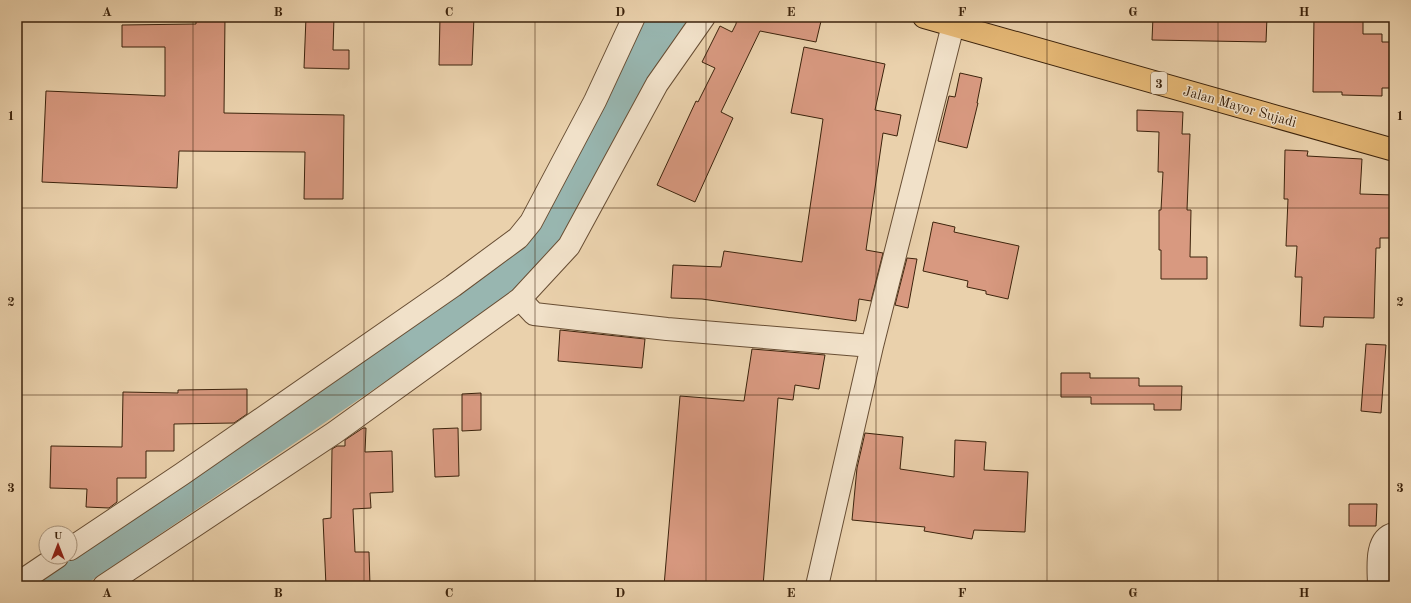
<svg xmlns="http://www.w3.org/2000/svg" width="1411" height="603" font-family="'Old Standard TT',serif">
  <style>
    .lines { fill: none; stroke-linecap: round; stroke-linejoin: round }
    .river { stroke: #98b6b0; stroke-width: 43 }
    .building { fill: #d89980; stroke: #3c230c }
    .street-casing { stroke: #684e34; stroke-width: 24 }
    .highway-casing { stroke: #3c230c; stroke-width: 24 }
    .street { stroke: #f1e1c9; stroke-width: 22 }
    .highway { stroke: #e5b876; stroke-width: 22 }
    .grid { fill: none; stroke: #3c230c; stroke-width: 1; stroke-opacity: 0.55 }
    .labels { text-anchor: middle; stroke-width: 3; stroke-linejoin: round; paint-order: stroke }
    .shield { fill: #f1e1c9; stroke: #725c45; stroke-width: 1 }
    .shield-label { font-size: 13px; font-weight: bold; fill: #3c230c }
    .street-label { font-size: 14px; fill: #3c230c; stroke: #f1e1c9 }
    .neatline { fill: none; stroke: #3c230c; stroke-width: 1.5 }
    .grid-label { font-size: 13px; text-anchor: middle; font-weight: bold; fill: #3c230c }
  </style>
  <rect width="100%" height="100%" fill="#ead1ac"/>
  <filter id="stains"><feTurbulence type="fractalNoise" baseFrequency=".005" numOctaves="4"/><feColorMatrix values="0 0 0 0 .2 0 0 0 0 .09 0 0 0 0 .02 0 0 0 .5 -.17"/></filter>
  <radialGradient id="worn" r=".72"><stop offset=".6" stop-color="#630" stop-opacity="0"/><stop offset="1" stop-color="#630" stop-opacity=".3"/></radialGradient>
  <g class="lines">
    <path class="river" d="M 45,586 L 538,252 L 669,17"/>
  </g>
  <path class="building" d="M 196,17 L 225,17 L 224,113 L 344,115 L 343,199 L 304,199 L 305,152 L 179,151 L 177,188 L 42,182 L 46,91 L 165,96 L 165,47 L 122,47 L 122,25 L 196,24 Z
    M 306,17 L 334,17 L 333,50 L 349,50 L 349,69 L 304,68 Z
    M 440,17 L 474,17 L 472,65 L 439,65 Z
    M 737,17 L 822,17 L 816,42 L 760,31 L 721,112 L 733,118 L 695,202 L 657,185 L 696,101 L 698,102 L 715,68 L 702,62 L 720,26 L 732,32 L 736,24 Z
    M 1153,17 L 1267,17 L 1266,42 L 1152,40 Z
    M 1314,17 L 1342,17 L 1342,21 L 1363,21 L 1363,34 L 1382,34 L 1382,42 L 1394,42 L 1394,88 L 1382,88 L 1382,96 L 1342,95 L 1342,92 L 1313,92 Z
    M 804,47 L 885,64 L 875,110 L 901,115 L 897,136 L 883,133 L 866,250 L 883,253 L 871,301 L 859,299 L 856,321 L 702,299 L 671,298 L 673,265 L 721,267 L 724,251 L 802,262 L 823,119 L 791,113 Z
    M 960,73 L 982,78 L 977,103 L 978,103 L 967,148 L 938,141 L 949,96 L 955,97 Z
    M 1137,110 L 1183,112 L 1182,134 L 1190,134 L 1187,210 L 1191,210 L 1190,257 L 1207,257 L 1207,279 L 1161,279 L 1161,250 L 1159,250 L 1159,210 L 1161,210 L 1163,172 L 1158,172 L 1159,132 L 1137,131 Z
    M 1285,150 L 1308,151 L 1307,156 L 1362,159 L 1360,194 L 1394,195 L 1394,238 L 1380,238 L 1380,248 L 1376,248 L 1374,318 L 1324,317 L 1323,327 L 1300,326 L 1302,277 L 1295,277 L 1297,246 L 1286,246 L 1288,199 L 1284,199 Z
    M 933,222 L 955,227 L 954,232 L 1019,246 L 1008,299 L 986,294 L 986,291 L 967,287 L 968,281 L 923,271 Z
    M 907,258 L 917,259 L 908,308 L 895,305 Z
    M 560,330 L 645,339 L 642,368 L 558,361 Z
    M 1366,344 L 1386,345 L 1381,413 L 1361,411 Z
    M 752,349 L 825,355 L 819,389 L 795,385 L 793,400 L 778,398 L 763,586 L 664,586 L 680,396 L 744,401 Z
    M 1061,373 L 1090,373 L 1090,378 L 1139,378 L 1139,386 L 1182,386 L 1181,410 L 1154,410 L 1154,404 L 1091,404 L 1091,397 L 1061,397 Z
    M 247,389 L 247,414 L 234,423 L 174,424 L 174,451 L 146,451 L 146,478 L 117,478 L 117,502 L 109,508 L 86,507 L 87,489 L 50,488 L 51,446 L 122,447 L 123,392 L 178,393 L 178,390 Z
    M 481,393 L 481,430 L 462,431 L 462,394 Z
    M 363,428 L 366,428 L 365,452 L 392,451 L 393,492 L 370,493 L 371,508 L 353,509 L 355,552 L 369,552 L 370,586 L 326,586 L 323,519 L 331,518 L 332,449 L 337,446 L 345,446 L 345,440 Z
    M 458,428 L 459,476 L 435,477 L 433,429 Z
    M 865,433 L 903,437 L 900,469 L 954,477 L 955,440 L 986,442 L 984,470 L 1028,472 L 1025,532 L 974,530 L 972,539 L 924,531 L 925,527 L 852,520 L 857,468 Z
    M 1349,504 L 1377,504 L 1376,526 L 1349,526 Z"/>
  <g class="lines">
    <g class="street-casing">
      <path id="street" d="M 520,299 L 534,314 L 667,329 L 872,346
        M 70,549 L 182,474 L 453,286 L 518,238 L 531,222 L 595,101 L 634,17
        M 17,584 L 57,557
        M 104,586 L 334,433 L 520,299 L 569,246 L 657,84 L 704,17
        M 817,586 L 872,346 L 953,25
        M 1379,586 C 1379,570 1374,539 1394,534"/>
    </g>
    <g class="highway-casing">
      <path id="highway" d="M 924,17 L 1394,150"/>
    </g>
    <use href="#street" class="street"/>
    <use href="#highway" class="highway"/>
  </g>
  <path class="grid" d="M 193,17 L 193,586M 364,17 L 364,586M 535,17 L 535,586M 706,17 L 706,586M 876,17 L 876,586M 1047,17 L 1047,586M 1218,17 L 1218,586M 17,208 L 1394,208M 17,395 L 1394,395"/>
  <g class="labels">
    <rect class="shield" x="1151" y="72" width="16" height="22" rx="3"/>
    <g class="shield-label">
      <text x="1159" y="88">3</text>
    </g>
    <g class="street-label">
      <text transform="translate(1240 106) rotate(16)" y="5">Jalan Mayor Sujadi</text>
    </g>
  </g>
  <rect width="1411" height="603" fill="none" stroke="#ead1ac" stroke-width="44"/>
  <g transform="translate(58 545)"><circle r="19" fill="#f1e1c9" stroke="#a9957d"/>
  <path d="M0-3L7 15L0 10L-7 15Z" fill="#8f2418"/>
  <text y="-6" font-size="11" font-weight="bold" text-anchor="middle" fill="#3c230c">U</text>
  </g>
  <rect x="22" y="22" width="1367" height="559" class="neatline"/>
  <g class="grid-label">
    <text x="107" y="16">A</text>
    <text x="278" y="16">B</text>
    <text x="449" y="16">C</text>
    <text x="620" y="16">D</text>
    <text x="791" y="16">E</text>
    <text x="962" y="16">F</text>
    <text x="1133" y="16">G</text>
    <text x="1304" y="16">H</text>
    <text x="11" y="120">1</text>
    <text x="1400" y="120">1</text>
    <text x="11" y="306">2</text>
    <text x="1400" y="306">2</text>
    <text x="11" y="492">3</text>
    <text x="1400" y="492">3</text>
    <text x="107" y="597">A</text>
    <text x="278" y="597">B</text>
    <text x="449" y="597">C</text>
    <text x="620" y="597">D</text>
    <text x="791" y="597">E</text>
    <text x="962" y="597">F</text>
    <text x="1133" y="597">G</text>
    <text x="1304" y="597">H</text>
  </g>
  <rect width="100%" height="100%" filter="url(#stains)"/>
  <rect width="100%" height="100%" fill="url(#worn)"/>
</svg>
